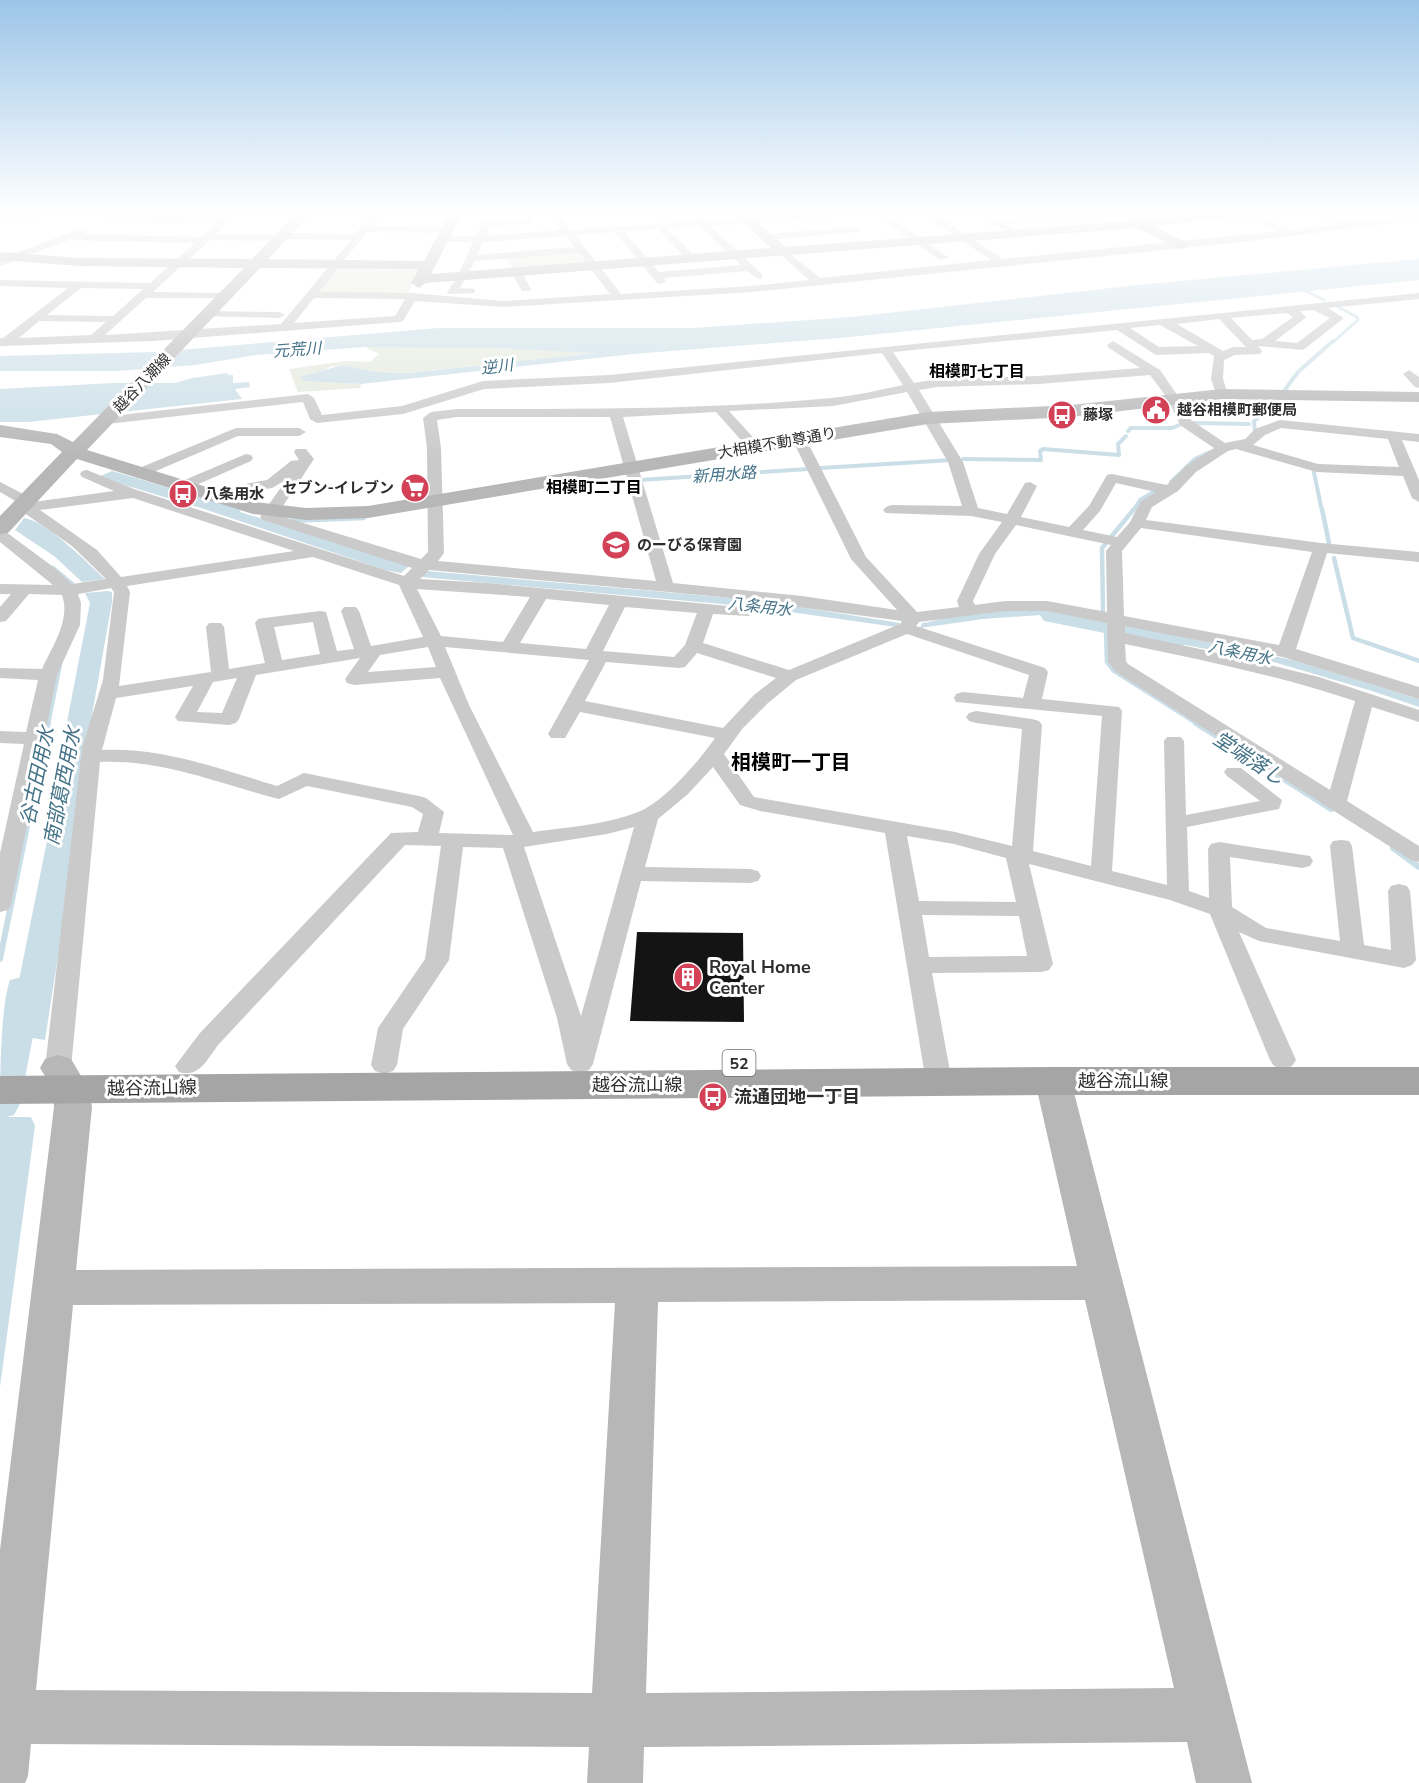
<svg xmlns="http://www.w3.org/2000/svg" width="1419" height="1783" font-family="'Nunito Sans','Noto Sans JP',sans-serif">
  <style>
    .green { fill: #e4e9dc }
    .water { fill: #cadee7 }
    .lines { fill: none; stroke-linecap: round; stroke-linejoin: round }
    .stream-far3 { stroke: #cadee7; stroke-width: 3 }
    .stream-far2 { stroke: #cadee7; stroke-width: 4 }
    .stream-far1 { stroke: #cadee7; stroke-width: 4.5 }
    .stream { stroke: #cadee7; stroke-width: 6 }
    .river { fill: #cadee7; fill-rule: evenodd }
    .building { fill: #141414 }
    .street { fill: #cacaca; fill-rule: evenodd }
    .secondary { fill: #b7b7b7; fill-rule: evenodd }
    .primary { fill: #a5a5a5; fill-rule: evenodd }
    .labels { text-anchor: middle; stroke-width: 6; stroke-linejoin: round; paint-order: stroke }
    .far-street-label { font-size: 15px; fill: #2d2d2d; stroke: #fff }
    .far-poi-label { font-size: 15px; font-weight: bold; fill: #2d2d2d; stroke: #fff; text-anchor: start }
    .far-water-label { font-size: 16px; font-style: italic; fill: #447287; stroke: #fff }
    .far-neighbourhood-label { font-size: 16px; font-weight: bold; fill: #000; stroke: #fff }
    .shield { fill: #fff; stroke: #6c6c6c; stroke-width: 1.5 }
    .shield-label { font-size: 16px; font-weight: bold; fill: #2d2d2d }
    .poi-label { font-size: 18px; font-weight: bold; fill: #2d2d2d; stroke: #fff; text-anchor: start }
    .street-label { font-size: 18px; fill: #2d2d2d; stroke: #fff }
    .water-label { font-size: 20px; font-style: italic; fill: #447287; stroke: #fff }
    .neighbourhood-label { font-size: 20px; font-weight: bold; fill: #000; stroke: #fff }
  </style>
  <rect width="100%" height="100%" fill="#fff"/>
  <path class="green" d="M 577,252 L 588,265 L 514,271 L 505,256 Z
    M 337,267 L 421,268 L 407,294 L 316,293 Z
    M 426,346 L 588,351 L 596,353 L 409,373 L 377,372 L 342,365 L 330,367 L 303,381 L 361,384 L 360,388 L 298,392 L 289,369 L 347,361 L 370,362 L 379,354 L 365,347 Z"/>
  <path class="water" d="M 1419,259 L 1419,280 L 839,338 L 633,354 L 361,384 L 303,381 L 301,377 L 342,365 L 377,372 L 409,373 L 595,353 L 495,348 L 365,347 L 256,355 L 195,365 L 117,371 L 0,371 L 0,356 L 155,352 L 438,328 L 693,328 L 852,317 L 1138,285 Z
    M 227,373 L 228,375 L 233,375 L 233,383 L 249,382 L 250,387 L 235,389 L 242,399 L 28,422 L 0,422 L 0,389 L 113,383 L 175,383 L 192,378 Z
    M 112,471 L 241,509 L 240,512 L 410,565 L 401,573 L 385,570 L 204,509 L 98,477 Z
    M 24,518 C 47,521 87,563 105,579 L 82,582 L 54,556 L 15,530 Z
    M 427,571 L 755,600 L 900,623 L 896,627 L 755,607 L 422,577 Z
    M 108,591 L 112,592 L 112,602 L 86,749 L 69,885 L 45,1040 L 7,1034 L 7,1020 L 13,1010 L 50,826 L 48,820 L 90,603 L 85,593 Z
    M 1030,609 L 1098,618 L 1100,627 L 1041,615 L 983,619 L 920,628 L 922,623 C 935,622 943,617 954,615 C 979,612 1004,610 1030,609 Z
    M 1131,626 L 1297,661 L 1419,699 L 1419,707 L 1372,691 L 1277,663 L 1130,634 Z
    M 0,1117 L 31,1117 L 35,1126 L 0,1387 Z"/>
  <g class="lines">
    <path class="stream-far3" d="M 1298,287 L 1324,300
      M 1332,343 L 1358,320 L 1357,317 L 1338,307"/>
    <path class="stream-far2" d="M 1284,391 L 1298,372 L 1333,341
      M 1194,423 L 1249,424
      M 1128,431 L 1131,428 L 1172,428 L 1182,424
      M 1253,434 L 1255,432 L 1254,421 L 1276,404 L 1281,396
      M 963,459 L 1041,460 L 1040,451 L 1043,449 L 1119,455 L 1118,444 L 1126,436
      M 821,468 L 952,460
      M 1310,468 L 1313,468 L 1322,511
      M 639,480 L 809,469
      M 1171,482 L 1195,459 L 1210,452
      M 568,484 L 599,482
      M 1133,511 L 1140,500 L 1155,491"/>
    <path class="stream-far1" d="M 1322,509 L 1329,543
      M 288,521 L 364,518
      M 1334,558 L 1353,638 L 1419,661
      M 53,568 L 72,584
      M 1103,611 L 1102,548 L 1134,509
      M 1106,632 L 1107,662 L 1113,670 L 1198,724
      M 48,724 L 60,664"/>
    <path class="stream" d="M 1196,723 L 1331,809
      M 1393,848 L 1419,867
      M 0,959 L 48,723"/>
    <path class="river" d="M 1053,607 L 1175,631 L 1185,633 L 1189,639 L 1185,645 L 1175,647 L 1044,621 L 1040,615 L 1044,609 Z
      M 23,977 L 36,980 L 42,989 L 20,1104 L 14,1115 L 0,1119 C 0,1084 0,1008 10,980 Z"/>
  </g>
  <path class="building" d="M 637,932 L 743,933 L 744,1022 L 630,1021 Z"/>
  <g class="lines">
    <path class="street" d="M 45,210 L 79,210 L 75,213 L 0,221 L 0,215 Z
      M 90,210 L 101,210 L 117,216 L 224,217 L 231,210 L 241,210 L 216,234 L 280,235 L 284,233 L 355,234 L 375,210 L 384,210 L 372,226 L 448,227 L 453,230 L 448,233 L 367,232 L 319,292 L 412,293 L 503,301 L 610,294 L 579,253 L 475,261 L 460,288 L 475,289 L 475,293 L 448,294 L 447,292 L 458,276 L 473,242 L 442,242 L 439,241 L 439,237 L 476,236 L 481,226 L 484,225 L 484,221 L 487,220 L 529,218 L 534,221 L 529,224 L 487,226 L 489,228 L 486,236 L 561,230 L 546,210 L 555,210 L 570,230 L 694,221 L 691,218 L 696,215 L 704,220 L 836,211 L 929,210 L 1003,259 L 1280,231 L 1226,210 L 1240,210 L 1292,230 L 1338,224 L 1304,210 L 1318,210 L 1349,223 L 1419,214 L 1419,220 L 1233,243 L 752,292 L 503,307 L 415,301 L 403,321 L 399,322 L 153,341 L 0,346 L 0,338 L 3,338 L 68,288 L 0,286 L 0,280 L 150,283 L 195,243 L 69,240 L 0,266 L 0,259 L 83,228 L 88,231 L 83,234 L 201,237 L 217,223 C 189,223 109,229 90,210 ZM 877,216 L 940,260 L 949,258 L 889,216 L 925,216 L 991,260 L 820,278 L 784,249 L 779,252 L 780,254 L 809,280 L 752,286 L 621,294 L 575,235 L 615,232 L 657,283 L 661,284 L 666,281 L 664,278 L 747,271 L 758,279 L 762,278 L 762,274 L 710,226 L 836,217 ZM 699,226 L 741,265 L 659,272 L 625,232 L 658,229 L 688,261 L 696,261 L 696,257 L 668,229 ZM 565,236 L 574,247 L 477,255 L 483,242 ZM 286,239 L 351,240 L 281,324 L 105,335 L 146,298 L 229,298 L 229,294 L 225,293 L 153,292 L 210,240 L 282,241 ZM 81,288 L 143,289 L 113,316 L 47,315 ZM 314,298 L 405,299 L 395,316 L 294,323 ZM 39,321 L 106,322 L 91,335 L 19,338 Z
      M 973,210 L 984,210 L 998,219 L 1103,210 L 1122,212 L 1117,215 L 1006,224 L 1014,230 L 1009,233 Z
      M 1165,210 L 1178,210 L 1196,219 L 1188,221 Z
      M 856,227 L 861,230 L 859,232 L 766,240 L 761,237 L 766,234 Z
      M 516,269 L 520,270 L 531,289 L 530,291 L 522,291 L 521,289 L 511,272 Z
      M 1419,293 L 1419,299 L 1328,308 L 1344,318 L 1303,350 L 1258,346 L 1262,351 L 1260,354 L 1235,355 L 1224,360 L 1223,379 L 1228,394 L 1222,398 L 1216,394 L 1211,379 L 1214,356 L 1209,353 L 1156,355 L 1117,330 L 893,352 L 914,383 L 937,379 L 1039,376 L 1140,368 L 1109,348 L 1107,345 L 1113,341 L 1160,370 L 1180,399 L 1191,420 L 1225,443 L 1245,439 L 1255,429 L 1280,420 L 1419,434 L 1419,442 L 1402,440 L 1419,480 L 1419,502 L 1412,498 L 1403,476 L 1317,472 L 1236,449 L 1228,451 L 1196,472 L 1178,491 L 1152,507 L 1146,520 L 1321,543 L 1419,552 L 1419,562 L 1327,553 L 1296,649 L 1419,687 L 1419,699 L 1283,657 L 1125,626 L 1125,633 L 1242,658 L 1319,677 L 1419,710 L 1419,722 L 1372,707 L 1347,801 L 1419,846 L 1419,862 L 1411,860 L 1116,672 L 1108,662 L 1107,623 L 1047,611 L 1005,611 L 919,622 L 916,626 L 1045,668 L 1048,672 L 1042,699 L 1119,707 L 1122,711 L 1112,871 L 1167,885 L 1164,741 L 1167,737 L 1181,737 L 1184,741 L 1186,815 L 1260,801 L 1227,776 L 1224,772 L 1227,768 L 1241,768 L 1282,800 L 1279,809 L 1187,827 L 1189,891 L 1209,898 L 1208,849 L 1211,844 L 1219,842 L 1310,856 L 1313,861 L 1310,866 L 1302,868 L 1230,857 L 1232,907 L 1266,928 L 1340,941 L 1330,846 L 1333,841 L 1341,840 L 1349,841 L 1352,846 L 1364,945 L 1391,950 L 1388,891 L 1391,886 L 1399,884 L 1407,886 L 1410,891 L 1416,960 L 1412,965 L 1404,968 L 1259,941 L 1239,932 L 1296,1060 L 1292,1066 L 1283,1069 L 1274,1066 L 1270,1060 L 1210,914 L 1170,900 L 1029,864 L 1053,964 L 1049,970 L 1041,972 L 932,973 L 952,1082 L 948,1089 L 939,1091 L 930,1089 L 926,1082 L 885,833 L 760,811 L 740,805 L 713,767 L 688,794 L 658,819 L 645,867 L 750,869 L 758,871 L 761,876 L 758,881 L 750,883 L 641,881 L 593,1064 L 589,1070 L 580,1073 L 571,1070 L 567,1064 L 557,1018 L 503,848 L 463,847 L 449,960 L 403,1029 L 397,1065 L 393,1071 L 384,1074 L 375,1071 L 371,1065 L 378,1028 L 425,959 L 441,846 L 405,845 L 218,1045 C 207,1060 199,1078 179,1072 L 175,1066 L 200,1033 L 391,833 L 418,832 L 423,814 L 412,807 L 307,786 L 279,799 C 219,784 163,759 100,762 L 71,1068 L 67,1074 L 58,1077 L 49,1074 L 45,1068 L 82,748 L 103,680 L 114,592 L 111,588 L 78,594 L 81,603 L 80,625 L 57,675 L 11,905 L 8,910 L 0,912 L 0,853 L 24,744 L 0,743 L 0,731 L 26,732 L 38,680 L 0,678 L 0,668 L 42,669 C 52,647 71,620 62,595 L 29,594 L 6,621 L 0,622 L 0,607 L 11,594 L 0,594 L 0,584 L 53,585 L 0,542 L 0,530 L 6,532 L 52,566 L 72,584 L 106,579 L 72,546 L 17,508 L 14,505 L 17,502 L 0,492 L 0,482 L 31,498 L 33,502 L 114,491 L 82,477 L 80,474 L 82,471 L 87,470 L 134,489 L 404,576 L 412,568 L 263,520 L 260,517 L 286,480 L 272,488 L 205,499 L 198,495 L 205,491 L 267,480 L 291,461 L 299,460 L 294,452 L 296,449 L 306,449 L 314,459 L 277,515 L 421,559 L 428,552 L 427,448 L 423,418 L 431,412 L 457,409 C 581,409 707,410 831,398 C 855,396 879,390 903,385 L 882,353 L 609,383 L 484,389 L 403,414 L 317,423 L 310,419 L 303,402 L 107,424 L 102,423 L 100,420 L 102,417 L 308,394 L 314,398 L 322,415 L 402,406 L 483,381 L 609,375 ZM 1313,310 L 1330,318 L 1297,343 L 1275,341 L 1304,319 L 1306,317 L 1300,311 ZM 1287,313 L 1293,317 L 1262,339 L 1252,340 L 1231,318 ZM 1219,319 L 1246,347 L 1233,347 L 1223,351 L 1177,324 ZM 1160,325 L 1198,346 L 1159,347 L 1130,328 ZM 1150,375 L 1168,399 L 1180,425 L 1214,448 L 1186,466 L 1167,485 L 1112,474 L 1107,475 L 1089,506 L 1069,527 L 1021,517 L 1037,486 L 1030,482 L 1025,483 L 1007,514 L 978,508 L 963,462 L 919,390 L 937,387 L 1039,384 ZM 907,392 L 948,462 L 962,506 L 891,505 L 886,507 L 883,510 L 886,513 L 971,516 L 1002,522 L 979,554 L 957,601 L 959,607 L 917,612 L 866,557 L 806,439 L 799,435 L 792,439 L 851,559 L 897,610 L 802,596 L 673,583 L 623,417 L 716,412 L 749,449 L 754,450 L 761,446 L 729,411 L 833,406 ZM 457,417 L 610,417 L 656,581 L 438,561 L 444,553 L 441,448 L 437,420 ZM 1281,428 L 1388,439 L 1399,467 L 1318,464 L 1253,445 L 1265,435 ZM 1116,483 L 1156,492 L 1141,501 L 1130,522 L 1117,537 L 1083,530 L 1100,511 ZM 133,498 L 294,551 L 121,577 L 97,550 L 40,510 ZM 1016,525 L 1111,545 L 1106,551 L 1107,612 L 1047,601 L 1005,601 L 975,605 L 973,601 L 995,554 ZM 1141,528 L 1312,552 L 1279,645 L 1124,616 L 1122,551 ZM 313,557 L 399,585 L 423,637 L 371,646 L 359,611 L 356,607 L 344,607 L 341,611 L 354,649 L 337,651 L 326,612 L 320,611 L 264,618 L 258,619 L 255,623 L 265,663 L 229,669 L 224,627 L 221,623 L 209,623 L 206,627 L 211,672 L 119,686 L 130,592 L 127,586 ZM 429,570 L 722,597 L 902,621 L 900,624 L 789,670 L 703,643 L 713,614 L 749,616 L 752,612 L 749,608 L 488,583 L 420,579 ZM 417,589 L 530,597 L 503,642 L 441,636 ZM 546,599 L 609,605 L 586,649 L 520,643 ZM 625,607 L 697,613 L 685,645 L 674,657 L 603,651 ZM 313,622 L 320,654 L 282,660 L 274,627 ZM 907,634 L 1029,675 L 1023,698 L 963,692 L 956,694 L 954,698 L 956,702 L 1102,716 L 1091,866 L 1033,851 L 1042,725 L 1039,721 L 1032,719 L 976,711 L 969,713 L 966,717 L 969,721 L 976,723 L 1022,729 L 1012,846 L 955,832 L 754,797 L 724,754 L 743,728 L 768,703 L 796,680 ZM 1125,644 C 1203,660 1279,676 1355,701 L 1330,790 L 1128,664 L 1126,661 ZM 428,647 L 436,667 L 368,672 L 380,655 ZM 445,647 L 589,660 L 548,734 L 551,738 L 565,738 L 580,712 L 715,738 C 700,760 663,803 638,812 C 605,825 568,827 533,832 L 469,705 ZM 697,653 L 776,678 L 754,695 L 723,728 L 585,701 L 606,662 L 679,668 L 685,667 ZM 360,658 L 345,679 L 347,683 L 354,685 L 440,678 L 513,835 L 439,833 L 444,812 L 426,798 L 419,796 L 304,773 L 277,786 C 220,769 162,747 102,750 L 116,698 L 193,686 L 175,717 L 178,721 L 229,725 L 236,723 L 239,719 L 256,675 ZM 237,678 L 222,713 L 197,712 L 213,682 ZM 634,827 L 581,1016 L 524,847 L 607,834 ZM 907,836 L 954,844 L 1006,858 L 1016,902 L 919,901 ZM 922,915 L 1019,916 L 1027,956 L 929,957 Z
      M 208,311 L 279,312 L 285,315 L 279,318 L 204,316 L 204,312 Z
      M 1409,370 L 1419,377 L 1419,388 L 1415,387 L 1403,374 Z
      M 236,428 L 299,428 L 306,432 L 299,436 L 238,436 L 142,477 L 137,478 L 130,474 L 132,471 Z
      M 246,454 L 251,455 L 253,458 L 251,461 L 185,490 L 175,490 L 173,487 L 175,484 Z"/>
    <path class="secondary" d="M 300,210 L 314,210 L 268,259 L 424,261 L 451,210 L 464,210 L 431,274 L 771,248 L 730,210 L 744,210 L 786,247 L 1129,221 L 1135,218 L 1141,220 L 1226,210 L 1271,210 L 1265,214 L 1154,226 L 1185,242 L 1187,245 L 1180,249 L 1137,228 L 426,283 L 419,288 L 411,283 L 419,269 L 260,268 L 87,450 L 255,502 L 306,508 L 368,506 L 928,412 L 1071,405 L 1222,389 L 1419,392 L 1419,402 L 1222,399 L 1071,417 L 928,424 L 368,518 L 306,520 L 253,514 L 77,459 L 8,533 L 0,534 L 0,516 L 62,452 L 51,444 L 0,437 L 0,425 L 57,434 L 73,442 L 244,268 L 81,266 L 0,260 L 0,252 L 81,258 L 252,259 Z
      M 58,1055 L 71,1059 L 89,1089 L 92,1107 L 76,1270 L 1077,1266 L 1035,1081 L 1040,1072 L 1053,1068 L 1066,1072 L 1071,1081 L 1252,1783 L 1196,1783 L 1187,1742 L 644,1747 L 643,1783 L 587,1783 L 589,1747 L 31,1744 L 28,1776 L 25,1783 L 0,1783 L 0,1550 L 54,1107 L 53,1089 L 40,1068 L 45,1059 ZM 1085,1300 L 1174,1688 L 646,1693 L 658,1302 ZM 615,1303 L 592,1693 L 36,1690 L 73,1305 Z"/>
    <path class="primary" d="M 1053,1067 L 1419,1067 L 1419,1095 L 1053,1095 L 0,1104 L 0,1076 Z"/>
  </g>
  <linearGradient id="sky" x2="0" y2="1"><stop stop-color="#9cc5e8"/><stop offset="0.46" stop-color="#fff"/><stop offset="1" stop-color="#fff" stop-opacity="0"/></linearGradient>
  <rect width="1419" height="460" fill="url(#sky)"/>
  <defs>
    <g id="civic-disc" transform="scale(1.5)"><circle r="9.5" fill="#d34157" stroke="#fff"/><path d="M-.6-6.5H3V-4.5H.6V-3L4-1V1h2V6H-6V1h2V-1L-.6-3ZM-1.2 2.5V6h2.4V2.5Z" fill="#fff"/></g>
    <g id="bus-disc" transform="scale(1.5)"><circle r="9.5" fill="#d34157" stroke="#fff"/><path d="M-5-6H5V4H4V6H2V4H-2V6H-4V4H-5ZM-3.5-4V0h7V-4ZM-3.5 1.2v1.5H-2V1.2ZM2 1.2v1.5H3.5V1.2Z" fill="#fff"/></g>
    <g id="supermarket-disc" transform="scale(1.5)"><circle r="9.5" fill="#d34157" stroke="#fff"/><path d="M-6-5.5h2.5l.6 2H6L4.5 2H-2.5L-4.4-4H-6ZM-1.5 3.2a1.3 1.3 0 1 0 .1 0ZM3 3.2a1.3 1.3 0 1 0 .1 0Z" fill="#fff"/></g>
    <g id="school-disc" transform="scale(1.5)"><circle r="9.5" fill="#d34157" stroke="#fff"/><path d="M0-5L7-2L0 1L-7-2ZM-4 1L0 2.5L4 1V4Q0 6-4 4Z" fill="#fff"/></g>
    <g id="building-disc" transform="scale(1.5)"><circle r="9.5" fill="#d34157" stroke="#fff"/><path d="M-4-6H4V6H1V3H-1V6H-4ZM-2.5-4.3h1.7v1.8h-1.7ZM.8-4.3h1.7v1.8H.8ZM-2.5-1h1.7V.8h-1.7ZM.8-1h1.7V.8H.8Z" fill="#fff"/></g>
  </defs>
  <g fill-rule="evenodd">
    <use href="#civic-disc" x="1156" y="410"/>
    <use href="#bus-disc" x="1062" y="415"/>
    <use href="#supermarket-disc" x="415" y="488"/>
    <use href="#bus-disc" x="183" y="494"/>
    <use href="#school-disc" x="616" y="545"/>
    <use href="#building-disc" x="688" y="977"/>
    <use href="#bus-disc" x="713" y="1097"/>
  </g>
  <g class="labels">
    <g class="far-street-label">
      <text transform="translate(142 383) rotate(-46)" y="5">越谷八潮線</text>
      <text transform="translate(777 443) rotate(-10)" y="5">大相模不動尊通り</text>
    </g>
    <g class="far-poi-label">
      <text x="1177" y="415">越谷相模町郵便局</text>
      <text x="1083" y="420">藤塚</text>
      <text x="394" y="493" text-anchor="end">セブン-イレブン</text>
      <text x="204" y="499">八条用水</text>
      <text x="637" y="550">のーびる保育園</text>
    </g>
    <g class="far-water-label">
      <text transform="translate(297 349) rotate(-4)" y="6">元荒川</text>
      <text transform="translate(497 366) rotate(-7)" y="6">逆川</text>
      <text transform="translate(724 474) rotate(-4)" y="6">新用水路</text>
      <text transform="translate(760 606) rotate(6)" y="6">八条用水</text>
      <text transform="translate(1240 652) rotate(12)" y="6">八条用水</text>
    </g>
    <g class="far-neighbourhood-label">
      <text x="977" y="377">相模町七丁目</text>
      <text x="594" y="493">相模町二丁目</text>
    </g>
    <rect class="shield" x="722.5" y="1050" width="33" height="26" rx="4.5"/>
    <g class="shield-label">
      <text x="739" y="1069">52</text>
    </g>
    <g class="poi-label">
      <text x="709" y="973">Royal Home<tspan x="709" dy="21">Center</tspan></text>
      <text x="734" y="1103">流通団地一丁目</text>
    </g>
    <g class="street-label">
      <text x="1123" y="1087">越谷流山線</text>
      <text x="637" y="1091">越谷流山線</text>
      <text transform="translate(152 1088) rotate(-1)" y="6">越谷流山線</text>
    </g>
    <g class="water-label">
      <text transform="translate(1249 758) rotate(33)" y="7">堂端落し</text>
      <text transform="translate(37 776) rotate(-78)" y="7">谷古田用水</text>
      <text transform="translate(62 786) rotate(-79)" y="7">南部葛西用水</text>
    </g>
    <g class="neighbourhood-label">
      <text x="791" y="769">相模町一丁目</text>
    </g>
  </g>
</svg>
